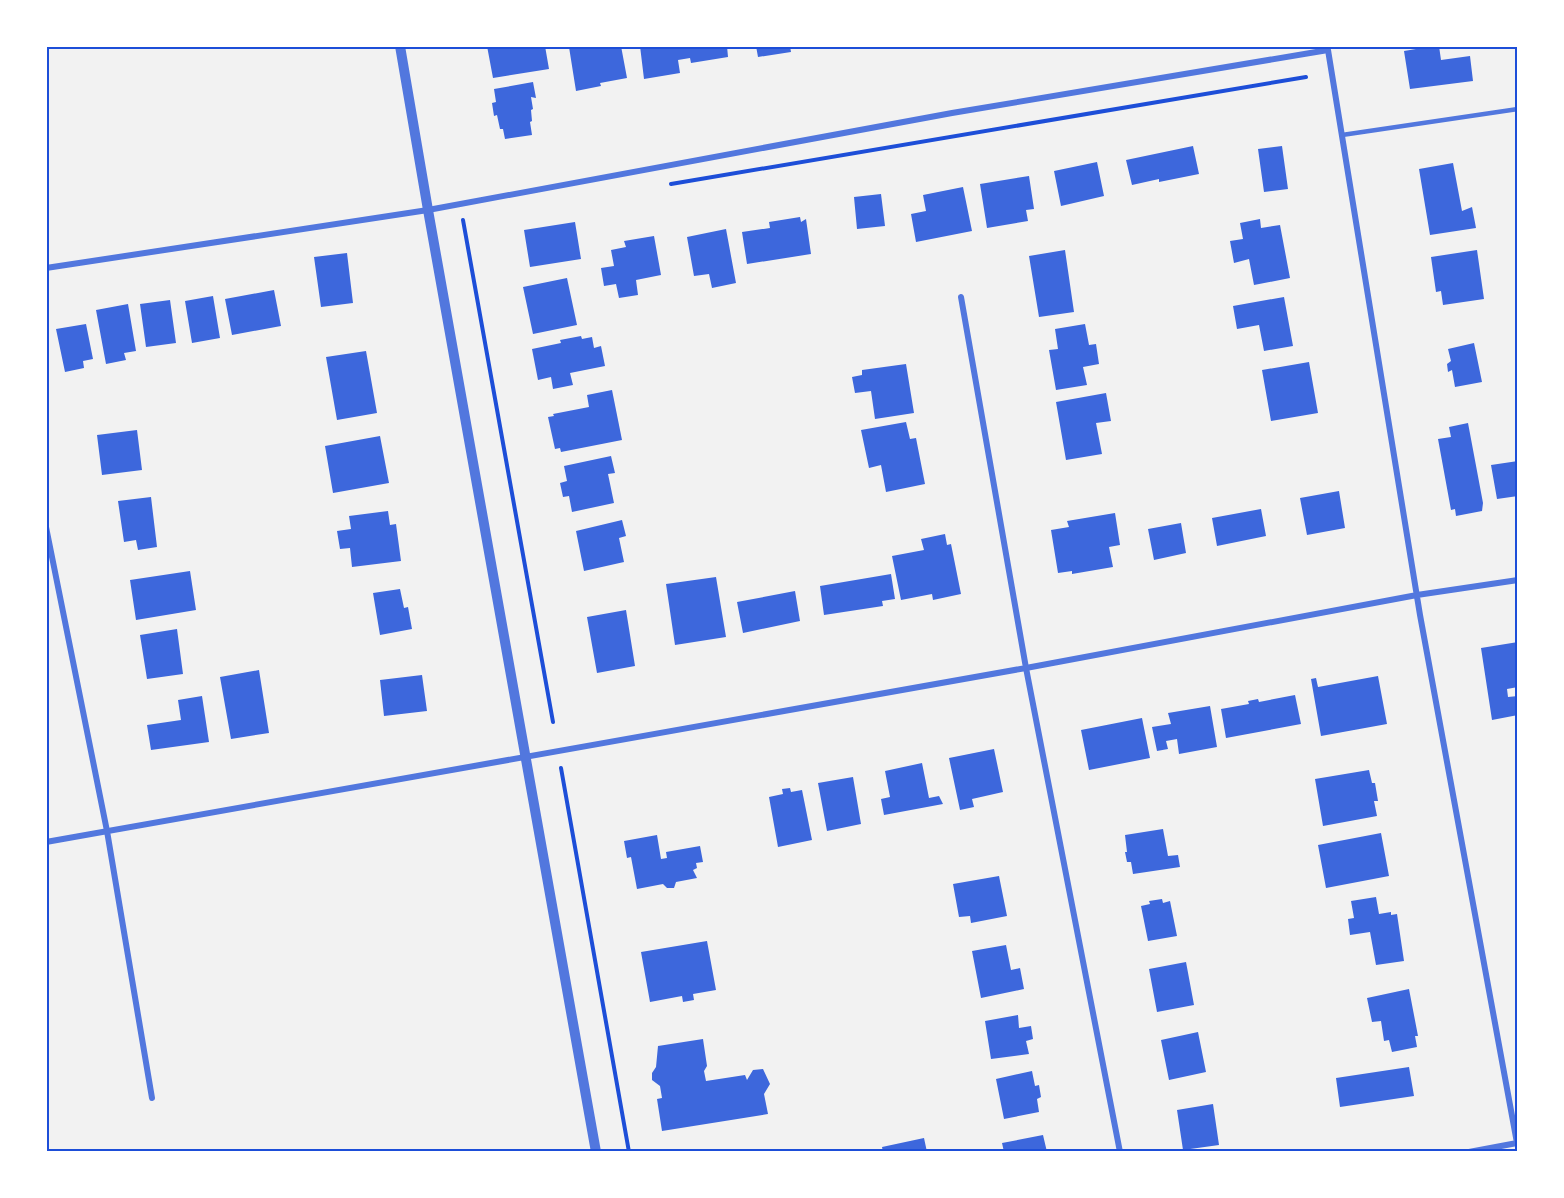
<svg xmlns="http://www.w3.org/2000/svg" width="1564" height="1198" font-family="'DejaVu Sans',sans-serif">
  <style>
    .building { fill: #3d67dc }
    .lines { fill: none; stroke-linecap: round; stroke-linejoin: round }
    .path { stroke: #1d4ed8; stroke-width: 4 }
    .service { stroke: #5277de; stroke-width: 4.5 }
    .minor { stroke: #5277de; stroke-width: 6 }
    .tertiary { stroke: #5277de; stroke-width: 10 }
    .neatline { fill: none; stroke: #1d4ed8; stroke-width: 2 }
  </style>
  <rect width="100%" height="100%" fill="#f2f2f2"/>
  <path class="building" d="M 487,46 L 545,46 L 549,69 L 493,78 Z
    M 570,46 L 621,46 L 627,78 L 600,83 L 601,86 L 576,91 L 569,47 Z
    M 640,46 L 727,46 L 728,57 L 691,63 L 690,58 L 678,60 L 680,73 L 644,79 Z
    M 756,46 L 790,46 L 791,52 L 758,57 Z
    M 1434,46 L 1439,46 L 1441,60 L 1470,56 L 1473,81 L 1410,89 L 1404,51 Z
    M 533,82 L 536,98 L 531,97 L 533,109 L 531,110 L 532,121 L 530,122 L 532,135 L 505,139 L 503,129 L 500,129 L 497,115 L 494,116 L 492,103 L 496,102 L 494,89 Z
    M 1193,146 L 1199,174 L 1159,182 L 1159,179 L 1132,185 L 1126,160 Z
    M 1282,146 L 1288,189 L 1264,192 L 1258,149 Z
    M 1097,162 L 1104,196 L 1061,206 L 1054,171 Z
    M 1453,163 L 1462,211 L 1472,207 L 1476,228 L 1430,235 L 1419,169 Z
    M 1029,176 L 1034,209 L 1026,210 L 1028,221 L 987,228 L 980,184 Z
    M 963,187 L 972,231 L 916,242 L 911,214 L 926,211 L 923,195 Z
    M 881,194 L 885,226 L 857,229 L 854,197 Z
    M 800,217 L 801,222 L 806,219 L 811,254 L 747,264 L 742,232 L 770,228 L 769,222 Z
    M 1260,219 L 1261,228 L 1280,225 L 1290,278 L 1254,285 L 1249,259 L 1234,263 L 1230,241 L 1243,239 L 1240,223 Z
    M 575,222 L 581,259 L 530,267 L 524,230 Z
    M 726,229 L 736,283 L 712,288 L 709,274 L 694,276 L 687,237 Z
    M 654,236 L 661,275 L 636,280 L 638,295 L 619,298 L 616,284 L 604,286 L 601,268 L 614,266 L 611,250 L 626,247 L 624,241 Z
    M 1065,250 L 1074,312 L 1039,317 L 1029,256 Z
    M 1477,250 L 1484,299 L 1443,305 L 1441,291 L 1436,292 L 1431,257 Z
    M 347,253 L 353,303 L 321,307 L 314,257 Z
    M 567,278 L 577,325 L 533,334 L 523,287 Z
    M 274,290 L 281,326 L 232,335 L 225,299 Z
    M 213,296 L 220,338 L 192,343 L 185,301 Z
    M 1284,297 L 1293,346 L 1264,351 L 1259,325 L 1237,329 L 1233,306 Z
    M 170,300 L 176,343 L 146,347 L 140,304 Z
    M 128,304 L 136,351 L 124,353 L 126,360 L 106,364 L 96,310 Z
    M 86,324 L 93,359 L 83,361 L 84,368 L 65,372 L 56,329 Z
    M 1085,324 L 1089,345 L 1096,344 L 1099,364 L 1083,367 L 1087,385 L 1056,390 L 1049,350 L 1058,349 L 1055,329 Z
    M 581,336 L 582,339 L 592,337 L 594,348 L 601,346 L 605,366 L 570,373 L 573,385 L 553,389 L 551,377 L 538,380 L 532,349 L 561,343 L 560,340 Z
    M 1474,343 L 1482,382 L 1455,387 L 1452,370 L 1448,372 L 1447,364 L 1451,361 L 1448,349 Z
    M 366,351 L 377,413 L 337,420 L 326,357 Z
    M 1309,362 L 1318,413 L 1271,421 L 1262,370 Z
    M 906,364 L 914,413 L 875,419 L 871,391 L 855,393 L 852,377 L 862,375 L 862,370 Z
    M 612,390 L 622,440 L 561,452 L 560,448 L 555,449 L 548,417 L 554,416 L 553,414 L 589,407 L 587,395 Z
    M 1106,393 L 1111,421 L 1096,423 L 1102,454 L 1066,460 L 1056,402 Z
    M 906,422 L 910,439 L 916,438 L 925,484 L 886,492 L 881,465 L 869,468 L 861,430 Z
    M 1468,423 L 1483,503 L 1482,511 L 1456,516 L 1455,509 L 1451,510 L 1438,439 L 1451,437 L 1449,427 Z
    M 137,430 L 142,470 L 102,475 L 97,435 Z
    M 380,436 L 389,483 L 333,493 L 325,446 Z
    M 611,456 L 615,473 L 608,474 L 614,503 L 572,512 L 569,496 L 563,497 L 560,483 L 567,481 L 564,466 Z
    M 1518,461 L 1518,496 L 1497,499 L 1491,465 Z
    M 1339,491 L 1345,528 L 1307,535 L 1300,498 Z
    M 151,497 L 157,547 L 138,550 L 136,540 L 124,542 L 118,501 Z
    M 1261,509 L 1266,536 L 1217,546 L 1212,518 Z
    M 388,511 L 390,525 L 396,524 L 401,561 L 352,567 L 350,548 L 340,549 L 337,531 L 351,529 L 349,516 Z
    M 1115,513 L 1120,545 L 1109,547 L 1113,567 L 1072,574 L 1072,571 L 1058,573 L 1051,530 L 1069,527 L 1067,521 Z
    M 622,520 L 626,536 L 619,538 L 624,562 L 584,571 L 576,531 Z
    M 1181,523 L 1186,553 L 1154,560 L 1148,529 Z
    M 945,534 L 947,545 L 951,544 L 961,594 L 933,600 L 932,594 L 901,600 L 892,556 L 924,550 L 921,539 Z
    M 190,571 L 196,610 L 136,620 L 130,580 Z
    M 891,574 L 895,599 L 882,601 L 883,606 L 824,615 L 820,586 Z
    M 716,577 L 726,637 L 675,645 L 666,584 Z
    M 400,589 L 404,608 L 408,607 L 412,629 L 380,635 L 373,593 Z
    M 795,591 L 800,621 L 743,633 L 737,602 Z
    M 626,610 L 635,666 L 597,673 L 587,617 Z
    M 177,629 L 183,674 L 147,679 L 140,635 Z
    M 1518,642 L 1518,687 L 1507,689 L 1508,697 L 1518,696 L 1518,715 L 1492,720 L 1481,648 Z
    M 259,670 L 269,733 L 231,739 L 220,677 Z
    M 422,675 L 427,711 L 384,716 L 380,680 Z
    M 1378,676 L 1387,724 L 1321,736 L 1311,679 L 1316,678 L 1318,687 Z
    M 1295,695 L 1301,724 L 1226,738 L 1221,709 L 1249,704 L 1248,701 L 1258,699 L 1259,702 Z
    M 202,696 L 209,742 L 151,750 L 147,725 L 181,720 L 178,700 Z
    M 1210,706 L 1217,747 L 1179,754 L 1177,739 L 1166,741 L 1168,749 L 1157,751 L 1152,727 L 1171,724 L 1168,713 Z
    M 1142,718 L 1150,758 L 1089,770 L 1081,730 Z
    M 994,749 L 1003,792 L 972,799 L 974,807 L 960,810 L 949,758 Z
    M 922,763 L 929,798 L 939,796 L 943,804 L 884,815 L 881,799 L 890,797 L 885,771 Z
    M 1369,770 L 1372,783 L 1375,783 L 1378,801 L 1374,801 L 1377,816 L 1323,826 L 1315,779 Z
    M 853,777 L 861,824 L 827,831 L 818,783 Z
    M 790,788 L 791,792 L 802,790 L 812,840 L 778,847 L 769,797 L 783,794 L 782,789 Z
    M 1163,829 L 1168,856 L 1178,855 L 1180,867 L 1133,874 L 1131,862 L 1127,862 L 1125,852 L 1127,852 L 1125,835 Z
    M 1381,833 L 1389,876 L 1326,888 L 1318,845 Z
    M 657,835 L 661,859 L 667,858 L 666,852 L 700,846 L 703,862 L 696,863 L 697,868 L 693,870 L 697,878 L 676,882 L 674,888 L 667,888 L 663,884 L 637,889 L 631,857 L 627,858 L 624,841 Z
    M 999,876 L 1007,916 L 971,923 L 970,916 L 959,917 L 953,884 Z
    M 1376,897 L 1379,914 L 1391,912 L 1391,915 L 1397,914 L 1404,961 L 1376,965 L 1370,932 L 1350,935 L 1348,919 L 1354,918 L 1351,901 Z
    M 1162,899 L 1163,903 L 1170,901 L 1177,936 L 1148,941 L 1141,906 L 1150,904 L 1149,901 Z
    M 707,941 L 716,990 L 693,994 L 694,1000 L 683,1002 L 682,996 L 650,1002 L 641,952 Z
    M 1006,945 L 1011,970 L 1020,968 L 1024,989 L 981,998 L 972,951 Z
    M 1186,962 L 1194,1005 L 1157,1012 L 1149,969 Z
    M 1409,989 L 1418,1036 L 1415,1036 L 1417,1047 L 1392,1052 L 1389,1040 L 1384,1041 L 1381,1021 L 1372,1022 L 1367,998 Z
    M 1018,1015 L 1019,1028 L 1031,1026 L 1033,1039 L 1026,1041 L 1029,1054 L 991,1059 L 985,1021 Z
    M 1198,1032 L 1206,1072 L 1169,1080 L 1161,1040 Z
    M 703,1039 L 707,1066 L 704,1071 L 706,1081 L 745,1075 L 747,1080 L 753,1070 L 763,1069 L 770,1084 L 764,1094 L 768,1114 L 662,1131 L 657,1099 L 662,1098 L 660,1086 L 652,1080 L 652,1073 L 656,1067 L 658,1046 Z
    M 1409,1067 L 1414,1096 L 1340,1107 L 1336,1078 Z
    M 1032,1071 L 1035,1086 L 1039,1085 L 1041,1097 L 1037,1099 L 1039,1112 L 1004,1119 L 996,1079 Z
    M 1213,1104 L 1219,1145 L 1183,1150 L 1177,1110 Z
    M 1043,1135 L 1047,1152 L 1004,1152 L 1002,1143 Z
    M 924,1138 L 927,1152 L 883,1152 L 882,1147 Z"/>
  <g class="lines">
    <path class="path" d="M 671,184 L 1306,77
      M 463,220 L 553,722
      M 561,768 L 629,1152"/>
    <path class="service" d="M 1342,135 L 1518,109"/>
    <path class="minor" d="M 46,268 L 428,210 L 952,113 L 1328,50 L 1420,615 L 1517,1143 L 1469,1152
      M 961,297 L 1026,668 L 1120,1152
      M 46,527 L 107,831 L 152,1098
      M 46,842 L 1026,668 L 1417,595 L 1518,580"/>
    <path class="tertiary" d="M 400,46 L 428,210 L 596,1152"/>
  </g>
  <rect width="1564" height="1198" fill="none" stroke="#ffffff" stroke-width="96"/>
  <rect x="48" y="48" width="1468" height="1102" class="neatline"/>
</svg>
